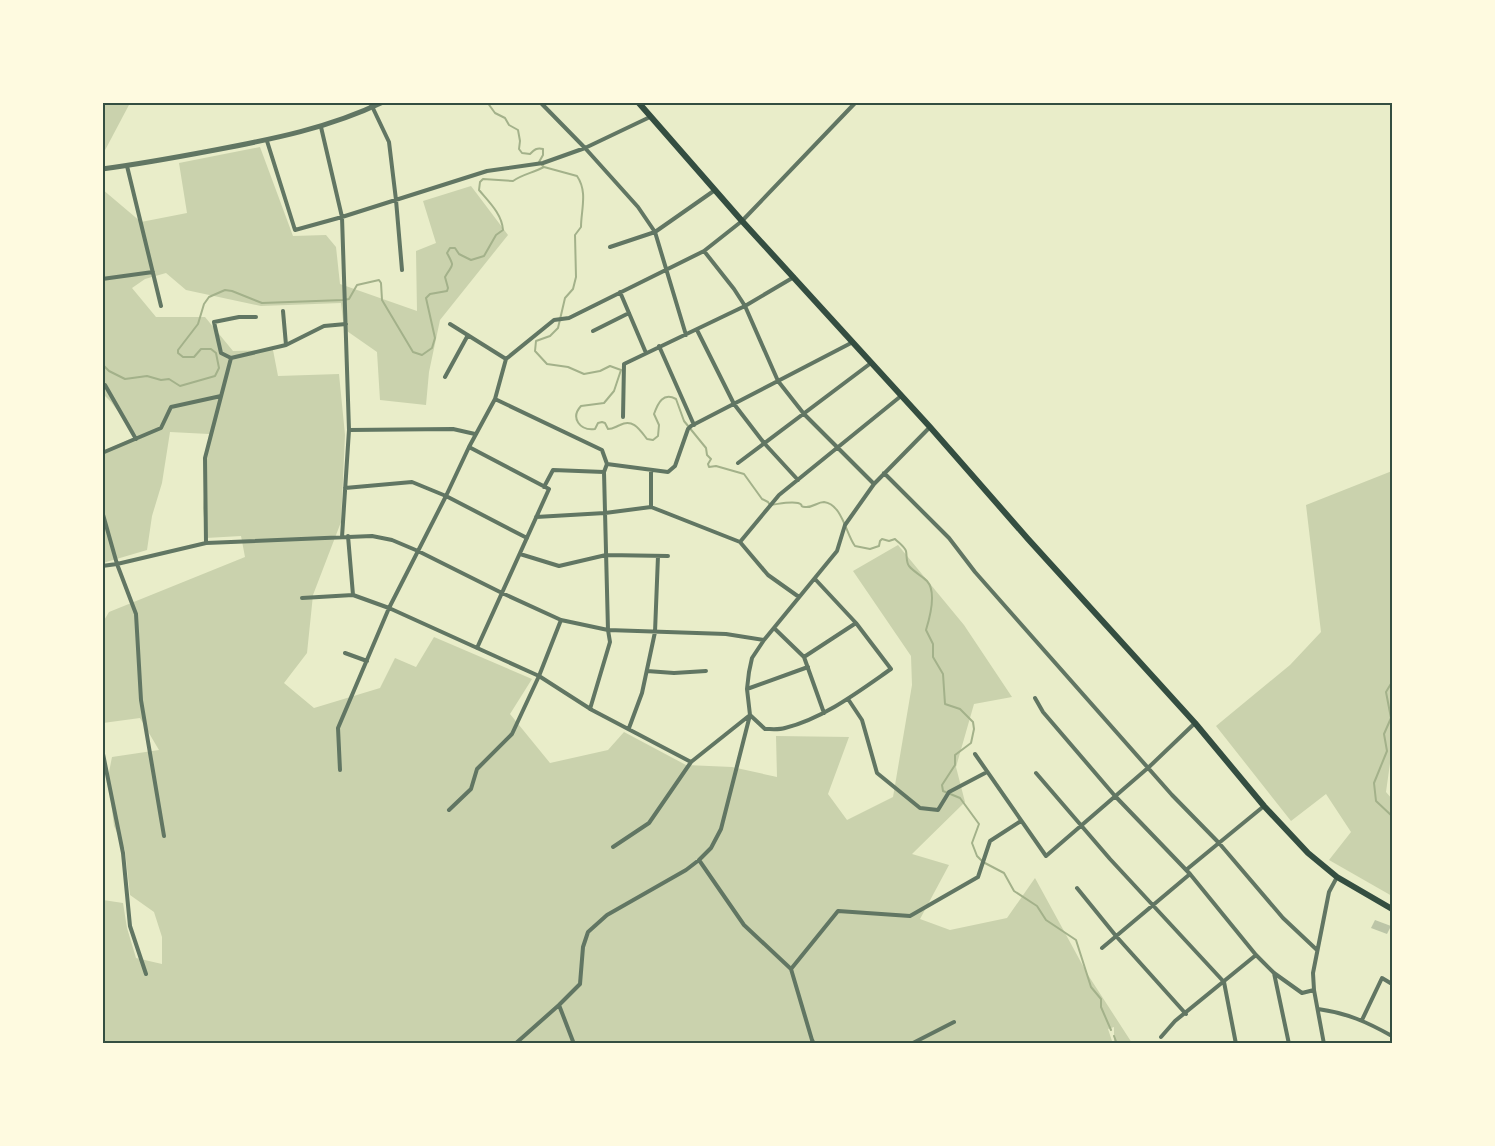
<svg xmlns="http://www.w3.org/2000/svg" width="1495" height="1146" font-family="'Public Sans',sans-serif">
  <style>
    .green { fill: #cad2ad }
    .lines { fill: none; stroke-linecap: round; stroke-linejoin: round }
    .stream { stroke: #a3b18a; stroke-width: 2 }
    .building { fill: #bcc5a7 }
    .minor { stroke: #617663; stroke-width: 4 }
    .tertiary { stroke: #617663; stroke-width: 5 }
    .trunk { stroke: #344e41; stroke-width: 6 }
    .neatline { fill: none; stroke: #344e41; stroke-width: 2 }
  </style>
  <rect width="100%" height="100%" fill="#e9edc9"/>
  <path class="green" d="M 103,102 L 130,103 L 103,154 L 102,103 Z
    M 260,147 L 293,236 L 326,235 L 336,247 L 340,284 L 417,311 L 416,251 L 436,243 L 423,201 L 471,186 L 508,235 L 440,320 L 429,372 L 426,405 L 380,400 L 377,352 L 344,329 L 341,303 L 261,306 L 186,290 L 166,273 L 145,279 L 132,288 L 156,317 L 205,317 L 233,351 L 273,350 L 278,376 L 339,374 L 345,435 L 341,522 L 313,595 L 307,653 L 284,683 L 314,708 L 380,688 L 395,658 L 416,667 L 434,637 L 532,679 L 510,714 L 550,763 L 608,750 L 624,732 L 686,765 L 732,767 L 777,777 L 776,736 L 849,737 L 828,794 L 847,820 L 893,797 L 912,685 L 911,656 L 853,571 L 898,545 L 964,625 L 1012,697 L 974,704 L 956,767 L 965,802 L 912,854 L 949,865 L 920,919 L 950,930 L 1007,918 L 1035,878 L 1088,975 L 1132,1043 L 1114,1043 L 1114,1027 L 1108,1029 L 1113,1044 L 103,1043 L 103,900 L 123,903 L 127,928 L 136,958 L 162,964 L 162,937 L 154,912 L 130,895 L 125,850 L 114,826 L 108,777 L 112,757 L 159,750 L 140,718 L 103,723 L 103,622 L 109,612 L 245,557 L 241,536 L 206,538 L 203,508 L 209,434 L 170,432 L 162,483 L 152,516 L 147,550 L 103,563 L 103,451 L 137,436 L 111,402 L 103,394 L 102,189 L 141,222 L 187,213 L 179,163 Z
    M 1392,471 L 1392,749 L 1386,792 L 1392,799 L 1392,896 L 1329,860 L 1351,832 L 1326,794 L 1291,821 L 1216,726 L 1290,665 L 1321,632 L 1306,505 Z"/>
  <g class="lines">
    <path class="stream" d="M 487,102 L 495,113 L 505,118 L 509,125 L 518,130 L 520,141 L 519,149 L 522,153 L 530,154 C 534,150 537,147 543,149 L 543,155 L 539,162 L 544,167 L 577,176 C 588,192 581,210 581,227 L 575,235 L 576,277 L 573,289 L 565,298 L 558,328 L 550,336 L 536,341 L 535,351 L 547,364 L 568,367 L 584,374 L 600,371 L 610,366 L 621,370 L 614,391 L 604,403 L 581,406 C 570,418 580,431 595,429 L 598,423 L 602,422 L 605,423 L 608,429 C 613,429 615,427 620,425 C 633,418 640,430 647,439 L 653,440 L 658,436 L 659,425 L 654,414 C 658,403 663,392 676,399 L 684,421 L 706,448 L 707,455 L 711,459 L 708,464 L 709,467 L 716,466 L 744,474 L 762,499 L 768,502 L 770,505 C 779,504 790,501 798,503 C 805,505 798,506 805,507 C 813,508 817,502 824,502 C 842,504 846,534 855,546 L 870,549 L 879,546 L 880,541 L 882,539 L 889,541 L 895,539 C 899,543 904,546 906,551 C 907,556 906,562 909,566 C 914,572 922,576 927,581 C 937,592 930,617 926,630 L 933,644 L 933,657 L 943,674 L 945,704 L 960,709 L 973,722 L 974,729 L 971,743 L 955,755 L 955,765 L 942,785 L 943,791 L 960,798 L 979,824 L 972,843 L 977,856 L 983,862 L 1004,873 L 1014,891 L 1037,906 L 1046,920 L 1076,940 L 1091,987 L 1101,999 L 1101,1007 L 1111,1030
      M 102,364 L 109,371 L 125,379 L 147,376 L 161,380 L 169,379 L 180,386 L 215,376 L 219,368 L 216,353 L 211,349 L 201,349 L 194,357 L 183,357 L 178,353 L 178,350 L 198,324 L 204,304 L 209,297 L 225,290 L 232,291 L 262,303 L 343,300 L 349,299 L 357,285 L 379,280 L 381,283 L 382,300 L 413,352 L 422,355 L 432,348 L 435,338 L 426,298 L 430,294 L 447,291 L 448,288 L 445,277 C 453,263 455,268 447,253 L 450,248 L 455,248 L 459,254 L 471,260 L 484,256 L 496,235 L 503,230 C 502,214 489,202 479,190 L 480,182 L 483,179 L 513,181 C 523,174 533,173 544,167
      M 1392,623 L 1392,631
      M 1392,682 L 1386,692 L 1391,718 L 1384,734 L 1387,751 L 1374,783 L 1376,801 L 1392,816
      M 1114,1036 L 1117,1044"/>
  </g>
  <path class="building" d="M 1375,920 L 1391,926 L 1387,934 L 1371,928 Z"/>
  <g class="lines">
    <path class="minor" d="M 370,102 L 389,142 L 396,200 L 402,270
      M 540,102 L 585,148 L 638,207 L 655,232 L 686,335
      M 321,127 L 342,217 L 349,430 L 342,537
      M 267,141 L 295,230 L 342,217 L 487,171 L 543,163 L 585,148 L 650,117
      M 127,166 L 161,306
      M 610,247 L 655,232 L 715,190
      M 704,251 L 734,289 L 745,306 L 778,381 L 804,414 L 874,484
      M 102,279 L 153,272
      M 620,292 L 646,353
      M 283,311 L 286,345
      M 450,324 L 506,359
      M 697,330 L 734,404 L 764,443 L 798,480
      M 593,331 L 629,313
      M 659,346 L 694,425
      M 231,358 L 221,353 L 214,322 L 239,317 L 256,317
      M 445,377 L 468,335
      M 105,385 L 136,439
      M 495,399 L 602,450 L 607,464
      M 623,417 L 624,364 L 745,306 L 794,277
      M 349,430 L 453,429 L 475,434
      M 469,447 L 549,489 L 477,648
      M 102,453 L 161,428 L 171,407 L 221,396
      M 738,463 L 871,363
      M 651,470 L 651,507
      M 884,473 L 949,538 L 975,572 L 1172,795 L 1219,843 L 1283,918 L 1317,950
      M 544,487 L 553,470 L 604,472
      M 345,488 L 412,482 L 446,496 L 527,538
      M 102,511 L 117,564 L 136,614 L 141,700 L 164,836
      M 536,517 L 605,513 L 651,507 L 740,542 L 768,575 L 799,597
      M 348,536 L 353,595
      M 740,542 L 779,495 L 901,396
      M 206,543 L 205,458 L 231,358 L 286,345 L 324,326 L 346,324
      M 520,554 L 559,566 L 606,555 L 668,556
      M 102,566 L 117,564 L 206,543 L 372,536 L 392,540 L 418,551 L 502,593 L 561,620 L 608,630 L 726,634 L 764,640
      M 302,598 L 353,595 L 389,608 L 539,676 L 592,710 L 691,762
      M 774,628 L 804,657 L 824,713
      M 345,653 L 367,661
      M 804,657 L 856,623
      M 647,671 L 674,673 L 706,671
      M 747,689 L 808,667
      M 1035,698 L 1043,712 L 1115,796 L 1190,874 L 1256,955 L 1274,973 L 1302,993 L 1314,990
      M 848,699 L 862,720 L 877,773 L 920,808 L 938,810 L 949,792 L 987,772
      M 590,709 L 610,642 L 608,630 L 604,472 L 607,464 L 668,472 L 675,466 L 688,429 L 691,426 L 853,342
      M 629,728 L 642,693 L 655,632 L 658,556
      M 102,749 L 123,853 L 130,926 L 146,974
      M 975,754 L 1046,856 L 1149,767 L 1195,723
      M 340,770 L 338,728 L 389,608 L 446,496 L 469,447 L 495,399 L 506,359 L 554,320 L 569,318 L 704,251 L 742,221 L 856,102
      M 1036,773 L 1110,859 L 1224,982 L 1236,1044
      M 449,810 L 471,789 L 477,769 L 512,734 L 539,676 L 561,620
      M 613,847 L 649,823 L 691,762 L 750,715 L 765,729 C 771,729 779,730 785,728 C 824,718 858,692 891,669 L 856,623 L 815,579
      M 699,860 L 744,925 L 791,969 L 812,1040 L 814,1044
      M 1186,870 L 1264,806
      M 1077,888 L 1116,936 L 1186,1014
      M 1102,948 L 1190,874
      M 791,969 L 838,911 L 910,916 L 978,877 L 990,841 L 1021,821
      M 1274,973 L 1289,1044
      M 559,1005 L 574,1044
      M 1318,1009 C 1347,1013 1367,1022 1392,1036
      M 1362,1020 L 1382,978 L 1392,984
      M 1161,1037 L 1175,1021 L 1256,955
      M 515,1044 L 559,1005 L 580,984 L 583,947 L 588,932 L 607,915 L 686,870 L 699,860 L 711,848 L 721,829 L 750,715 L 747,689 L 749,672 L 752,658 L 764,640 L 837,551 L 845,525 L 874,484 L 930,427
      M 911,1044 L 954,1022
      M 1324,1044 L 1314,990 L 1313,973 L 1329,892 L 1337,877"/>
    <path class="tertiary" d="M 102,169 C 140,164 178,157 215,150 C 273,139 329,128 383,102"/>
    <path class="trunk" d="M 638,102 L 742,221 L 930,427 L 1028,539 L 1195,723 L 1264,806 L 1308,853 L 1337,877 L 1392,909"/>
  </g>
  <rect width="1495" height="1146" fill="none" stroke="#fefae0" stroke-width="208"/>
  <rect x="104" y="104" width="1287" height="938" class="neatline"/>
</svg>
